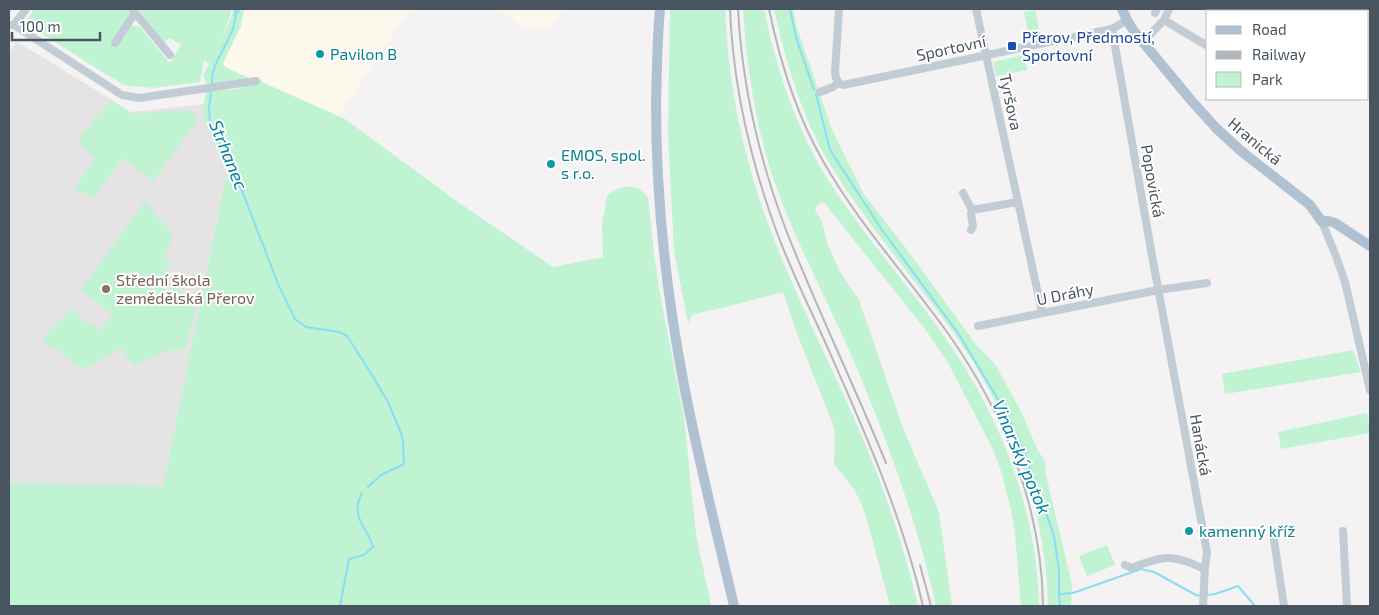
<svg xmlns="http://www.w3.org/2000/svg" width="1379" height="615" font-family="'Exo 2',sans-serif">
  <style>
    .commercial { fill: #fdf8ec }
    .education { fill: #e5e3e4 }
    .green { fill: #bff3d2 }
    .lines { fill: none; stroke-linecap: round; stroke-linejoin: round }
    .stream { stroke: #8addf2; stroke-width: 2 }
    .minor { stroke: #c2ccd4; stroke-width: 8 }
    .major { stroke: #b0c1d1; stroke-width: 10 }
    .rail { stroke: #b3b7bc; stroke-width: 2 }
    .transit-dot { fill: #1a4fb4; stroke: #fff; stroke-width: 2 }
    .culture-dot { fill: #0f9aa8; stroke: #fff; stroke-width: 2 }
    .education-dot { fill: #8d6e63; stroke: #fff; stroke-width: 2 }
    .labels { text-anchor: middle; stroke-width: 4; stroke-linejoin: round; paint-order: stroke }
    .transit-label { font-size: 16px; fill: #164399; stroke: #fff; text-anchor: start }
    .street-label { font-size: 16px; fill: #485561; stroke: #fff }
    .culture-label { font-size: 16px; fill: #0d838f; stroke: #fff; text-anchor: start }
    .education-label { font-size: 16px; fill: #785e54; stroke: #fff; text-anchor: start }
    .water-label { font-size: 18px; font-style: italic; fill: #06809f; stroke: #fff }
  </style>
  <rect width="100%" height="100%" fill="#f4f2f2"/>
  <path class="commercial" d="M 244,9 L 405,9 L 409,10 L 338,116 L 262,82 L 261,79 L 255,77 L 253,79 L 251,79 L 225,67 L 223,63 L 241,26 Z
    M 497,9 L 563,9 L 552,25 L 545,29 L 539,30 L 532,30 L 525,28 Z"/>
  <path class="education" d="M 16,41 L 131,112 L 204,104 L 202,114 L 227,172 L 163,487 L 9,483 L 9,54 Z"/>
  <path class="green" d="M 34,9 L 126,9 L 130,14 L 110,44 L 116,48 L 131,26 L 139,26 L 170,63 L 181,45 L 170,38 L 164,42 L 138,9 L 231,9 L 231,12 L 221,42 L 233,12 L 232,9 L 244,9 L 241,26 L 223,63 L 225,67 L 251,79 L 207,85 L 203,75 L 209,64 L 204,60 L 200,82 L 153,88 L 124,85 L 94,67 L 25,22 Z
    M 670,9 L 725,9 C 728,85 744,162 772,234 C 797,299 830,363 858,427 C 883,485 904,545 918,606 L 890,606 L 868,523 L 861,503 L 854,489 L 834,464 L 835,438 L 834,427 L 798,336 L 783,292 L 726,307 L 693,314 L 688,323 L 674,251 L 668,134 Z
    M 743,9 L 764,9 C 775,63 792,116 819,165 C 855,226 903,278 944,336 C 1000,415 1037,509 1039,606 L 1021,606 L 1015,534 L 1012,514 L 1001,471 L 993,449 L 947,361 L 925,329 L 830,210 L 825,203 L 820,203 L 816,207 L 815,210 L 821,220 L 824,228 L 827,243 L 840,272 L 859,300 L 903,428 L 939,512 L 952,606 L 936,606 C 917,521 887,439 853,359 C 825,295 790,232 769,165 C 754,115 746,61 743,9 Z
    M 774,9 L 793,9 L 796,25 L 831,127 L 863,193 L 905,247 L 977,346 L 995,364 L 1022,413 L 1037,449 L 1045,461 L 1046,475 L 1072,585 L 1071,606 L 1048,606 C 1046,506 1009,409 951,329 C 910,273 864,221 828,161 C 801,114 786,62 774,9 Z
    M 1035,10 L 1039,30 L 1028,32 L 1024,12 Z
    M 1024,55 L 1027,70 L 996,76 L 993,62 Z
    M 262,80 L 262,82 L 345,119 L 455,200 L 553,267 L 603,257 L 602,226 L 607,196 C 611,193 616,189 621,188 C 631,184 643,189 648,198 L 654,254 L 659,289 L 684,418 L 696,534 L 711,606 L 9,606 L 9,483 L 163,486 L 227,172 L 202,114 L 206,91 C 224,90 246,90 262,80 Z
    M 110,101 L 113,101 L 133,114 L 187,110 L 193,112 L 198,120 L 153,181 L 123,158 L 93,198 L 74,188 L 96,158 L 77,141 Z
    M 145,201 L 173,234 L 165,259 L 171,262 L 157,284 L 170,292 L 174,287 L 197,303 L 186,349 L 168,351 L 134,365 L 120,348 L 88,368 L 77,366 L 42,339 L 70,309 L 100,331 L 112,314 L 81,290 Z
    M 1353,350 L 1361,372 L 1225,394 L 1222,374 Z
    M 1367,413 L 1370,433 L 1281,449 L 1278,432 Z
    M 1107,545 L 1115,565 L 1087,576 L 1079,556 Z"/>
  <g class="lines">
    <path class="stream" d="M 790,9 L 796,37 L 814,90
      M 236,14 L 240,9
      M 212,84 C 212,80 212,76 213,72 C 218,53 240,28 235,9
      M 211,91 L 209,108 L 210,122 L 243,193 L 278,284 L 295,319 L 306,327 L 339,332 L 347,336 L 372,375 L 388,402 L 401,433 L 403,442 L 404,464 L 381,475 L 368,487
      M 816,94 L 830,150 L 882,230 L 958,333 L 1008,416 L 1027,459 L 1054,536 L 1059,570 L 1059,594 L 1073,593 L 1141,569 L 1154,572 L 1196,595 L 1202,596
      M 1059,594 L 1060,606
      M 1206,595 L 1215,594 L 1238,586 L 1255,606
      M 340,606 L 349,559 L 364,555 L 373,547 C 370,533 355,521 358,505 C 358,501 361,496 362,493"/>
    <path class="minor" d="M 132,9 L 170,55
      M 976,9 L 1042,312
      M 1155,13 L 1157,9
      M 1164,20 L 1206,45
      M 9,25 L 14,25 L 26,9
      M 14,25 L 122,95 L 139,98 L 256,81
      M 1112,29 L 1153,261 L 1207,552 L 1205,567 L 1203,606
      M 1143,42 L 1164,20 L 1169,9
      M 115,43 L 135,13
      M 839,83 L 843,85 L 848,84 L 1112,29 L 1127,20
      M 839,83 L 836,78 L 835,72 L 839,9
      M 820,92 L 833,87 L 839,83
      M 963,193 L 972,210 L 971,214 L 973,226 L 971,230
      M 972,210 L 1018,202
      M 1322,222 L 1336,256 L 1345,282 L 1370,390
      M 978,326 L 1158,290 L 1207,283
      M 1343,531 L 1347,606
      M 1274,540 L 1284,606
      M 1125,565 L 1131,568 C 1163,556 1173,553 1204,569"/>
    <path class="major" d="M 660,9 C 657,40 657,72 656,103 C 656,198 666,292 684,385 C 698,459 717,533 734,606
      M 1122,9 L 1127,20 L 1133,30 L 1190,99 L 1216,128 L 1241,151 L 1310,205 L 1322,222 L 1328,221 L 1335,223 L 1370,246"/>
    <path class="rail" d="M 730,9 C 733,85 750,159 776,230 C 790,269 809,306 826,344 C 864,430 902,515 923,606
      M 738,9 C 742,84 759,159 786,230 C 817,309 854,385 886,463
      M 769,9 C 780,62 796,114 823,161 C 858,223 906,275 947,332 C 1004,412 1042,508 1043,606
      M 920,565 L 931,606"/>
  </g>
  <rect class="transit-dot" x="1007" y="41" width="10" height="10" rx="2.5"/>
  <g class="culture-dot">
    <circle cx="320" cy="54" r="5"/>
    <circle cx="551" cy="164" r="5"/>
    <circle cx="1189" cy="531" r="5"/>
  </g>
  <circle class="education-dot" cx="106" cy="289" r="5"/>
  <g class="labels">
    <g class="transit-label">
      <text x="1022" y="43">Přerov, Předmostí,<tspan x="1022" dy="18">Sportovní</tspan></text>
    </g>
    <g class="street-label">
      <text transform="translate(951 48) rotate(-12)" y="6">Sportovní</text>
      <text transform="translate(1011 102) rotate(78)" y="6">Tyršova</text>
      <text transform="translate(1255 141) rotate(40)" y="6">Hranická</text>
      <text transform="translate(1153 181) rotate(80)" y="6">Popovická</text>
      <text transform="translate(1065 294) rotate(-11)" y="6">U Dráhy</text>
      <text transform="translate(1201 445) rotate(80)" y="6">Hanácká</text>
    </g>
    <g class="culture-label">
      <text x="330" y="60">Pavilon B</text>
      <text x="561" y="161">EMOS, spol.<tspan x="561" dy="18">s r.o.</tspan></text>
      <text x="1199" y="537">kamenný kříž</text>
    </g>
    <g class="education-label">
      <text x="116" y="286">Střední škola<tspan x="116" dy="18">zemědělská Přerov</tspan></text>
    </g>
    <g class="water-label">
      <text transform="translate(228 155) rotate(68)" y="6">Strhanec</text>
      <text transform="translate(1021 457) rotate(67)" y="6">Vinarský potok</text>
    </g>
  </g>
  <rect width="1379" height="615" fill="none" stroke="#485561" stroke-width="20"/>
  <rect x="1206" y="10" width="162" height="90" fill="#ffffff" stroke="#b6bbc0"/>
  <rect x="1216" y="26" width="25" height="8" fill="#b0c1d1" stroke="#b6bbc0"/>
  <text x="1252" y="35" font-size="15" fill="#485561">Road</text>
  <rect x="1216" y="51" width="25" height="8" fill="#b3b7bc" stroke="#b6bbc0"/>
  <text x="1252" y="60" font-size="15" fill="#485561">Railway</text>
  <rect x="1216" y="72" width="25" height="15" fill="#bff3d2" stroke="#b6bbc0"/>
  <text x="1252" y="85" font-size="15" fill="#485561">Park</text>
  <path d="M12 32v8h88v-8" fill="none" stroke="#485561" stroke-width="2.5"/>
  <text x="20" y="32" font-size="15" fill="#485561" stroke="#ffffff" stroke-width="4" paint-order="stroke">100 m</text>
</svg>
